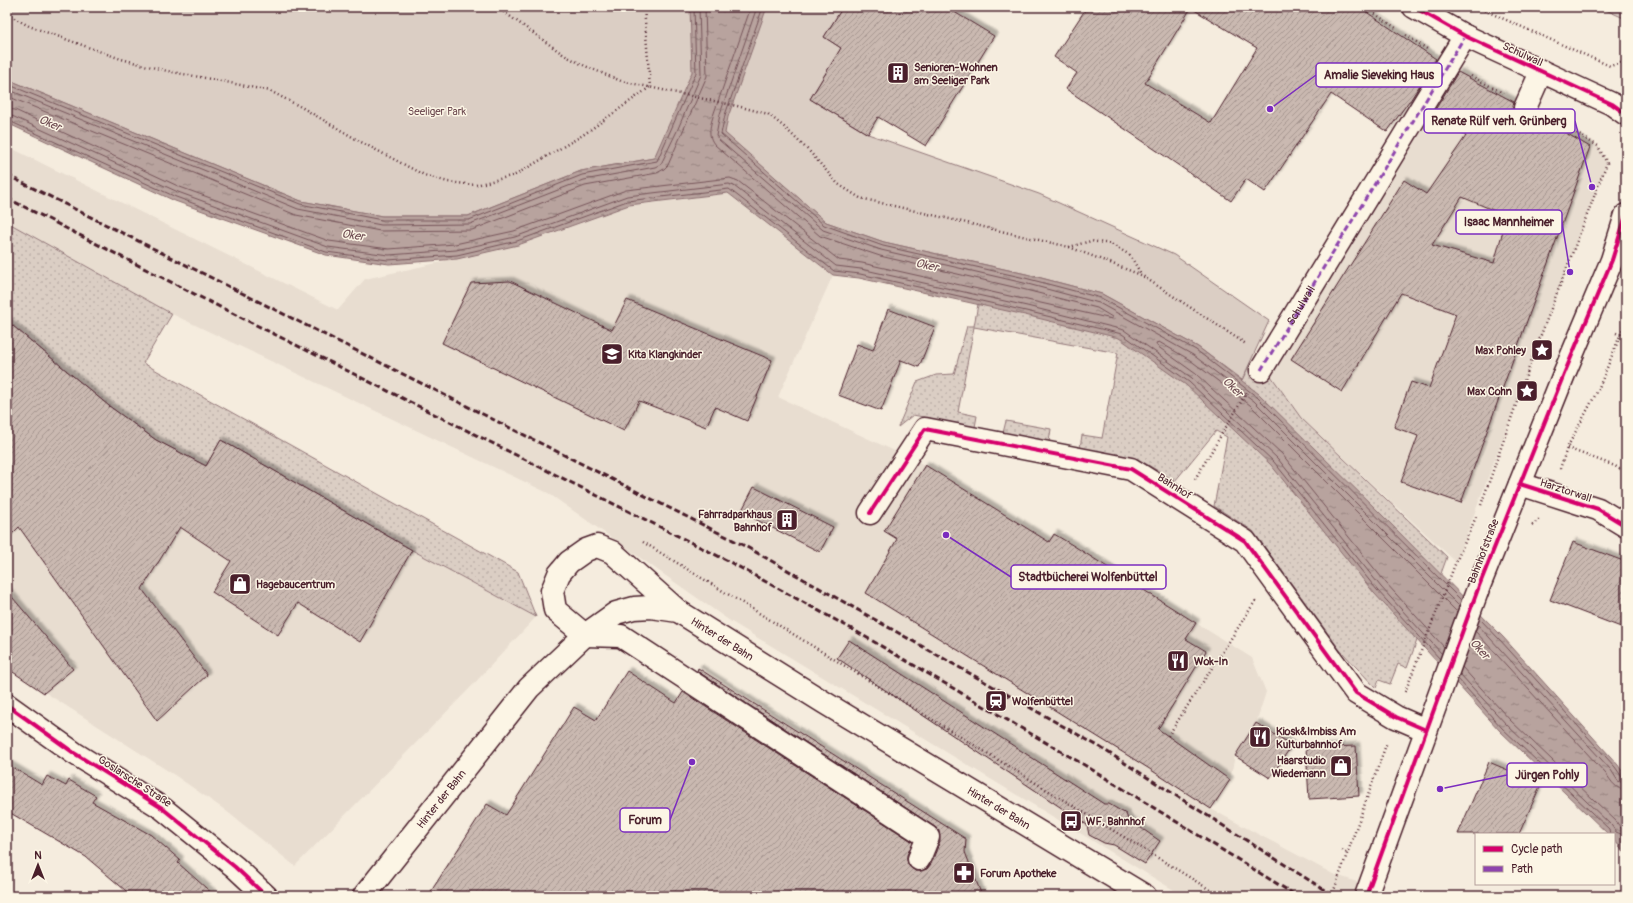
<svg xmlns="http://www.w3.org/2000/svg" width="1633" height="903" font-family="Pangolin,sans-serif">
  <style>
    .built { fill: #e8ddd0 }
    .grass { fill: url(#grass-dots); stroke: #927678 }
    .park { fill: #dbcec4; stroke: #927678 }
    .water { fill: url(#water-ripples); stroke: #8c6e70 }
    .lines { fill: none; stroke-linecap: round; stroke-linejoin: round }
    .shore { stroke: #765459; stroke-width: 1 }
    .building { fill: url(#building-hatch); stroke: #4a1f2b; fill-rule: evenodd; filter: url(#shadow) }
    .minor-casing { stroke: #4a1f2b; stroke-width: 25 }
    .major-casing { stroke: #4a1f2b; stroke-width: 25 }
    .path { stroke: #4a1f2b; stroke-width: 2.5; stroke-dasharray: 1 3; stroke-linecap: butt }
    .minor { stroke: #fcf5e5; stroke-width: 22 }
    .major { stroke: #fcf5e5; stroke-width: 22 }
    .rail { stroke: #4a1f2b; stroke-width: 3; stroke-dasharray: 6 3; stroke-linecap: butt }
    .quiet { stroke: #8e44ad; stroke-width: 3; stroke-dasharray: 6 3; stroke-linecap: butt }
    .cycleway-casing { stroke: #fcf5e5; stroke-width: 6 }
    .cycleway { stroke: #d6006c; stroke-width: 4 }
    .labels { text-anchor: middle; stroke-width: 3; stroke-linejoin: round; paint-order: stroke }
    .street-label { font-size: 11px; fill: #4a1f2b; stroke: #fcf5e5 }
    .poi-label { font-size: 11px; font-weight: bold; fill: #4a1f2b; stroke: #fcf5e5; text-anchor: start }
    .park-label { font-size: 11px; fill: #6e4b51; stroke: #fcf5e5 }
    .water-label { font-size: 12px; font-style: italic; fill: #704d53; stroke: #fcf5e5 }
    .leader { fill: none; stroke: #7b2cbf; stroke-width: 1.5 }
    .callout-dot { fill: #7b2cbf; stroke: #fcf5e5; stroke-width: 1.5 }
    .callout { fill: #fcf5e5; stroke: #7b2cbf; stroke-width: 1.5 }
    .callout-label { font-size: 12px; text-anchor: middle; font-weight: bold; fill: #4a1f2b }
  </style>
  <defs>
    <pattern id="grass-dots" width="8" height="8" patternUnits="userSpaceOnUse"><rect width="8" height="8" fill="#dbcec4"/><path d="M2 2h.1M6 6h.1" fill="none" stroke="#bdb0a9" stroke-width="1.8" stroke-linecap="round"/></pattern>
    <pattern id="water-ripples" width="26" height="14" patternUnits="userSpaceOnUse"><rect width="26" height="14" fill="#b8a39e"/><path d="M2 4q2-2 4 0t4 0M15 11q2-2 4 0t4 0" fill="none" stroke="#988481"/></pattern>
    <pattern id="building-hatch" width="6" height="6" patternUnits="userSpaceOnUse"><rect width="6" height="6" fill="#cab9b1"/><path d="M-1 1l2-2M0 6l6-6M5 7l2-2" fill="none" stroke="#a69690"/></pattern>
    <filter id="shadow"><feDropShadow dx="3.5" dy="-3.5" stdDeviation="1" flood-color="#0004"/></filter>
  </defs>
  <rect width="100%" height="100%" fill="#f5ecde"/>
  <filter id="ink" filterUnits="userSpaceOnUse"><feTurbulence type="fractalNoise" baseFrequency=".025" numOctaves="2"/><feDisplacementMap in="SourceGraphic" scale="8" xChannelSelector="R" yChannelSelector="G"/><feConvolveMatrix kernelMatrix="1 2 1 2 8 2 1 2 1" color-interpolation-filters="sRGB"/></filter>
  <g filter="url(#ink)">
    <path class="built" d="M 1458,72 L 1598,146 L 1607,163 L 1456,562 L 1301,418 L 1271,376 Z
      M 7,146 L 338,310 L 365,279 L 518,245 L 629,205 L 728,193 L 833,275 L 778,397 L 925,465 L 1044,549 L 1054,534 L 1252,658 L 1266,692 L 1256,723 L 1235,756 L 1230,780 L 1211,809 L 1333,874 L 1399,896 L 1198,896 L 1177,892 L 730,621 L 548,493 L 172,314 L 7,222 Z
      M 7,321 L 109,406 L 221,440 L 412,550 L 536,617 L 470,688 L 295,866 L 225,810 L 176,776 L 7,668 Z"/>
    <path class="grass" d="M 1599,7 L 1626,7 L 1626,19 Z
      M 7,222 L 172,314 L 143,363 L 518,572 L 536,617 L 412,550 L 221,440 L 206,466 L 156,440 L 109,406 L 7,321 Z
      M 983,277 L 1242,380 L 1251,362 L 1271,376 L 1301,418 L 1447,557 L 1407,668 L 1398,664 L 1390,684 L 1379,680 L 1376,688 L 1340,650 L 1253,531 L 1214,506 L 1227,437 L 1216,431 L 1175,481 L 1138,459 L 1080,448 L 1082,435 L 1102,438 L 1118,353 L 974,327 L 958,412 L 977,416 L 975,427 L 913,415 L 898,427 L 917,382 L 936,375 L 954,374 L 967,326 L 974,326 Z
      M 1006,421 L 1051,429 L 1049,442 L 1003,433 Z"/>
    <path class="park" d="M 7,7 L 843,7 L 824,37 L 841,48 L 810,99 L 868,134 L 1039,194 L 1174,255 L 1269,321 L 1242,380 L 1198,347 L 1102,294 L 1026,274 L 884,242 L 826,222 L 724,133 L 654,158 L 581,171 L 468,216 L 382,216 L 301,201 L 7,79 Z"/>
    <path class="water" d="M 690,7 L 767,7 L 728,117 L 725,133 L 826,222 L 884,242 L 1026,274 L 1102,294 L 1198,347 L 1259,394 L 1378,511 L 1503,637 L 1618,765 L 1626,777 L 1626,854 L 1614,840 L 1614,834 L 1608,834 L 1500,731 L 1374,593 L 1271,465 L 1186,385 L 1119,338 L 1025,315 L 859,278 L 833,275 L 728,193 L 629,205 L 518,245 L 457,259 L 389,264 L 326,255 L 175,201 L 7,123 L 7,79 L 301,201 L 382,216 L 468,216 L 581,171 L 654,158 L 692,72 Z"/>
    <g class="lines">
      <path class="shore" d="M 757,7 L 720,114 L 716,136 L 719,140 L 823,230 L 881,250 L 1024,283 L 1099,303 L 1193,355 L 1254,401 L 1459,606
        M 763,7 L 725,115 L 721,134 L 824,225 L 883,246 L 1025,278 L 1101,298 L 1196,350 L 1257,397 L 1461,600
        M 7,84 L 300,204 L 382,220 L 469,220 L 582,175 L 657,161 L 696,73 L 694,7
        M 7,89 L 298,209 L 381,225 L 470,224 L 584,180 L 655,167 L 661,164 L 677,131 L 701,75 L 699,7
        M 7,96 L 296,215 L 380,231 L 472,230 L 585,186 L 657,173 L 664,169 L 668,165 L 707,76 L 705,7
        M 7,109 L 15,110 L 180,187 L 329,241 L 389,249 L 455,244 L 514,231 L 626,190 L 730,178 L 738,181 L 839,260 L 862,263 L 1112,319 L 1112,317 L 1097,308 L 1022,289 L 880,256 L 820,236 L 715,145 C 706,135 711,124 714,113 L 751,7
        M 7,115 L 12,116 L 178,192 L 328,247 L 389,255 L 456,250 L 515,237 L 627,196 L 729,184 L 734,186 L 836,266 L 861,269 L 1027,306 L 1124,330 L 1192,378 L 1278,459 L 1381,587 L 1442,654
        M 7,120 L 176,197 L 326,252 L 388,260 L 457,255 L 517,241 L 627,201 L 729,189 L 834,271 L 860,274 L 1026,311 L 1122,334 L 1189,382 L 1274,462 L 1377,590 L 1440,659
        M 1480,619 L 1500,640 L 1615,767 L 1622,777 L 1626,779
        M 1478,625 L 1611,770 L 1618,781 L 1626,784
        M 1475,631 L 1606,774 C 1612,782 1615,789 1626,790
        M 1444,647 L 1386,583 L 1282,454 L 1196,374 L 1157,346 L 1156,343 L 1159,342 L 1190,360 L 1250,405 L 1457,612
        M 1462,667 L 1510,720 L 1616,821 L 1620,827 L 1626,831
        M 1460,674 L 1506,724 L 1612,826 L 1616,832 L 1621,834 L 1626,840
        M 1458,679 L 1502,728 L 1609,829 L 1610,834"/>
    </g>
    <path class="building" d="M 843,7 L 946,7 L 994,36 L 926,146 L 878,117 L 868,134 L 810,99 L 841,48 L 824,37 Z
      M 1087,7 L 1359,7 L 1436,59 L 1410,101 L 1409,101 L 1387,132 L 1331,94 L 1265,192 L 1246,179 L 1231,201 L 1066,89 L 1077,73 L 1054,57 ZM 1191,8 L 1257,48 L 1211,123 L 1145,83 Z
      M 1458,72 L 1514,102 L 1513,110 L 1515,116 L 1520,119 L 1527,120 L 1532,118 L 1535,115 L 1590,147 L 1461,503 L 1401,482 L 1418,436 L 1394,427 L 1411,382 L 1429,388 L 1456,314 L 1401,293 L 1342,392 L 1291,359 L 1404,180 L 1426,194 L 1466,136 L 1432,115 ZM 1462,197 L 1507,216 L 1494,263 L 1432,245 Z
      M 510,281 L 612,330 L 627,300 L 772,360 L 747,421 L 715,407 L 706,427 L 639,401 L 624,431 L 442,343 L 471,283 Z
      M 888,309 L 935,327 L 919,367 L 901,360 L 881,411 L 838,395 L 857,344 L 873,350 Z
      M 7,321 L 109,406 L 156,440 L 206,466 L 221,440 L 412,550 L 360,642 L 298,603 L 278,635 L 212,592 L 231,561 L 180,527 L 142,589 L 207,675 L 157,721 L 19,527 L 7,539 Z
      M 925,465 L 1049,542 L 1054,534 L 1074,546 L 1196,623 L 1186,639 L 1206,651 L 1158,729 L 1230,780 L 1211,809 L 1148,768 L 866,593 L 897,539 L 884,531 Z
      M 754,487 L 833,527 L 820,552 L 741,512 Z
      M 1573,542 L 1626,562 L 1626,629 L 1550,600 Z
      M 7,591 L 73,669 L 44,693 L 7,668 Z
      M 849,640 L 1104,804 L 1109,804 L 1126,814 L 1128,819 L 1160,841 L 1145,864 L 1114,845 L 1104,843 L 1089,835 L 1087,825 L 837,658 Z
      M 698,668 L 966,839 L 965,852 L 982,896 L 428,896 L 487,804 L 506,815 L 574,707 L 596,720 L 627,671 L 676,703 L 683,692 L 913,842 L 907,855 L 907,860 L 909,866 L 915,871 L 921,871 L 927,869 L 931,864 L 940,841 L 939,831 L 935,827 L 697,671 Z
      M 1256,723 L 1292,745 L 1270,778 L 1235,756 Z
      M 1356,746 L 1359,796 L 1309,799 L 1306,748 Z
      M 1489,762 L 1541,784 L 1519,834 L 1458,834 Z
      M 7,764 L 42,785 L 47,776 L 66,786 L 69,780 L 96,796 L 92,802 L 151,835 L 180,860 L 178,863 L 215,896 L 132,896 L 86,857 L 7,811 Z"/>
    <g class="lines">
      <g class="minor-casing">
        <g id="minor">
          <path d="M 1414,7 L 1465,36 L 1612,104 L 1626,114"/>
          <path d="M 1525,108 L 1541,72"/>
          <path d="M 1261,370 L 1465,36"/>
          <path d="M 1520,484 L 1598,509 L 1626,526"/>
          <path d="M 870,513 L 925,429 L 1131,469 L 1245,541 L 1356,693 L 1396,717 L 1426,730"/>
          <path d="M 678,611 L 612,552 L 597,546 L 586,550 L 569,562 L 559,574 L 552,591 L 555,610 L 585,635 L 621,636 L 928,837 L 919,859"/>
          <path id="s1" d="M 364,896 L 529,688 L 585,635 L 616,613 L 634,608 L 651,607 L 678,611 L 825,703 L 1145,896"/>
          <path d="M 1366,896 L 1479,586 L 1564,374 L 1612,260 L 1626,215"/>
        </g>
      </g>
      <g class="major-casing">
        <path id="major" d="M 7,705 L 74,753 L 162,808 L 235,867 L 266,896"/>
      </g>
      <path class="path" d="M 497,7 L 564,55 L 585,66 L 621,81 L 737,106 L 768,114 L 784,127 L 809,151 L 838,184 L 860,198 L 1069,247 L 1141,275 L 1246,344
        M 644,7 L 650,87
        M 1365,7 L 1396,28
        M 1477,7 L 1610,66 L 1626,61
        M 7,14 L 29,26 L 121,59 L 167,71 L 216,80 L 270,91 L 301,107 L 361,142 L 424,175 L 448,182 L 476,185 L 515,175 L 583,135 L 650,87
        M 1406,35 L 1427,49
        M 1471,76 L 1503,93
        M 1069,247 L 1091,241 L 1111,244 L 1130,255 L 1141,274
        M 1616,333 L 1621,335
        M 1567,448 L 1615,466 L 1626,473
        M 1560,469 L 1567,448 L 1598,390 L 1626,321
        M 1195,479 L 1247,392
        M 1481,505 L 1534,353 L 1607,163 L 1598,146 L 1550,118
        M 1532,525 L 1541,518
        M 643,542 L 1220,896
        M 1405,692 L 1456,562 L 1476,517
        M 1168,736 L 1256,600
        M 1342,850 L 1349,854
        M 1019,896 L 1021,893
        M 1332,896 L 1387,742"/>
      <use href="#minor" class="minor"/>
      <use href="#major" class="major"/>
      <path class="rail" d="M 7,175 L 745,546 L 1098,746 L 1334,896
        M 7,198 L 204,299 L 728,561 L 852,629 L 1086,766 L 1297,896"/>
      <path class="quiet" id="s2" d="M 1261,370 L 1465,36"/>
      <g class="cycleway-casing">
        <path id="cycleway" d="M 1414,7 L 1465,36 L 1612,104 L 1626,114
          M 1520,484 L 1598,509 L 1626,526
          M 870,513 L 925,429 L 1131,469 L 1245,541 L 1356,693 L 1396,717 L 1426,730
          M 7,705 L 74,753 L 162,808 L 235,867 L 266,896
          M 1366,896 L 1479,586 L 1564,374 L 1612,260 L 1626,215"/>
      </g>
      <use href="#cycleway" class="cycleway"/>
    </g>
  </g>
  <defs>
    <g id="building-square" transform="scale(1.15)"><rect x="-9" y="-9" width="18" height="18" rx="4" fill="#4a1f2b" stroke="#fcf5e5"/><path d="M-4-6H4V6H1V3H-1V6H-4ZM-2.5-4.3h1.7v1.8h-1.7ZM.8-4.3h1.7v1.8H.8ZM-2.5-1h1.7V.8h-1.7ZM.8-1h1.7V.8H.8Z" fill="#fff"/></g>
    <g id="sight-square" transform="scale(1.15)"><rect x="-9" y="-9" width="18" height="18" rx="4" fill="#4a1f2b" stroke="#fcf5e5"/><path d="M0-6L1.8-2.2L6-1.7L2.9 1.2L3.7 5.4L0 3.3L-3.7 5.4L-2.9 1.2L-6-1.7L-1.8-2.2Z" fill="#fff"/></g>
    <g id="school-square" transform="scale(1.15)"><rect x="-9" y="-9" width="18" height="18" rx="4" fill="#4a1f2b" stroke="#fcf5e5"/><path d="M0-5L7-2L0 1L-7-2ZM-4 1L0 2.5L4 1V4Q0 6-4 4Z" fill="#fff"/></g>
    <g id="shop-square" transform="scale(1.15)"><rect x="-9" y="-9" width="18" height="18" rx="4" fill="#4a1f2b" stroke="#fcf5e5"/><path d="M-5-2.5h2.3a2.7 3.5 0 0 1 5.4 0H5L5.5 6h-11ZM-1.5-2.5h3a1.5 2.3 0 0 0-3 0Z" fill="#fff"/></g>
    <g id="restaurant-square" transform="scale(1.15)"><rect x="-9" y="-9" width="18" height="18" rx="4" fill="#4a1f2b" stroke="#fcf5e5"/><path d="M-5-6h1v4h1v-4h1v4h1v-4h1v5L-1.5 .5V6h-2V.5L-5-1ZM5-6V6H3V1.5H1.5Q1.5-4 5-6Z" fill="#fff"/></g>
    <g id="station-square" transform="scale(1.15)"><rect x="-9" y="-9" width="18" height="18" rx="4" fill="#4a1f2b" stroke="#fcf5e5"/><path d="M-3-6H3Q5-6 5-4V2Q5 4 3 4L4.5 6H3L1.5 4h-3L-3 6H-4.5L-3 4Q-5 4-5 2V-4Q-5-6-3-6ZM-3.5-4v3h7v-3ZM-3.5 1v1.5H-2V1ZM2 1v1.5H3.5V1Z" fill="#fff"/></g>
    <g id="bus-square" transform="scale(1.15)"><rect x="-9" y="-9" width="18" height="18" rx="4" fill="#4a1f2b" stroke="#fcf5e5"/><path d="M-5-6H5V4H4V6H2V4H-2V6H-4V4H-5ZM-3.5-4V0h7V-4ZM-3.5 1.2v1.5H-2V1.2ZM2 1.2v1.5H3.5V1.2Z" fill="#fff"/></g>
    <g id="pharmacy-square" transform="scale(1.15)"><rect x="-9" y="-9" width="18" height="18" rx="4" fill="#4a1f2b" stroke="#fcf5e5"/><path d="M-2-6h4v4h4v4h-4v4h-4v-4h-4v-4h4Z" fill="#fff"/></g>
  </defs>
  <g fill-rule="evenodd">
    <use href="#building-square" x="898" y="73"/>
    <use href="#sight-square" x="1542" y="350"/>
    <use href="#school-square" x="612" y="354"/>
    <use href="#sight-square" x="1527" y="391"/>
    <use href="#building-square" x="787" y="520"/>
    <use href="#shop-square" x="240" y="584"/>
    <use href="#restaurant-square" x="1178" y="661"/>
    <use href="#station-square" x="996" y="701"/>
    <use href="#restaurant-square" x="1260" y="737"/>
    <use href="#shop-square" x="1341" y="766"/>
    <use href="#bus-square" x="1071" y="821"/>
    <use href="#pharmacy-square" x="964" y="873"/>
  </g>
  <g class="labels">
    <g class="street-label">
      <text transform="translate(1523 54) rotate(25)" y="4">Schulwall</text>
      <text dy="4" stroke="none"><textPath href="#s2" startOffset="76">Schulwall</textPath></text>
      <text transform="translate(1175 486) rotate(32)" y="4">Bahnhof</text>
      <text transform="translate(1566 490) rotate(18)" y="4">Harztorwall</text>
      <text transform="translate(1483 551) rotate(-69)" y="4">Bahnhofstraße</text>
      <text dy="4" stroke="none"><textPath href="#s1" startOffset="496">Hinter der Bahn</textPath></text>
      <text transform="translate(135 781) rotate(33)" y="4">Goslarsche Straße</text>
      <text dy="4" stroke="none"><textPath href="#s1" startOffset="124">Hinter der Bahn</textPath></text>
      <text dy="4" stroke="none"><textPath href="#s1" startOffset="820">Hinter der Bahn</textPath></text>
    </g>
    <g class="poi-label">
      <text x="914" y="71">Senioren-Wohnen<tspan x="914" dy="13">am Seeliger Park</tspan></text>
      <text x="1526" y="354" text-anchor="end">Max Pohley</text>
      <text x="628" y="358">Kita Klangkinder</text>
      <text x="1512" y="395" text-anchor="end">Max Cohn</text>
      <text x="772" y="518" text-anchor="end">Fahrradparkhaus<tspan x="772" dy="13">Bahnhof</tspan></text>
      <text x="256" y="588">Hagebaucentrum</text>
      <text x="1194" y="665">Wok-In</text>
      <text x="1012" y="705">Wolfenbüttel</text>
      <text x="1276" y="735">Kiosk&amp;Imbiss Am<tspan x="1276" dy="13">Kulturbahnhof</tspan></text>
      <text x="1326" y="764" text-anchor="end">Haarstudio<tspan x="1326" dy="13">Wiedemann</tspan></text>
      <text x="1086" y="825">WF, Bahnhof</text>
      <text x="980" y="877">Forum Apotheke</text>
    </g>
    <g class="park-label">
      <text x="437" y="115">Seeliger Park</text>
    </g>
    <g class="water-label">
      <text transform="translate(50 123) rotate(23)" y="4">Oker</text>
      <text transform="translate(353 235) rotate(8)" y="4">Oker</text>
      <text transform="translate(927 265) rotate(12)" y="4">Oker</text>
      <text transform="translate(1233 387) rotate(44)" y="4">Oker</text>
      <text transform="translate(1480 649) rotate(48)" y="4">Oker</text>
    </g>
  </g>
  <path class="leader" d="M1270 109L1316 75M1592 187L1575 121M1570 272L1562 222M946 535L1011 577M1440 789L1507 775M692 762L670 820"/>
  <g class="callout-dot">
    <circle cx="1270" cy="109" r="4"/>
    <circle cx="1592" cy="187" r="4"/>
    <circle cx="1570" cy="272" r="4"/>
    <circle cx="946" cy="535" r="4"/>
    <circle cx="1440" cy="789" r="4"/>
    <circle cx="692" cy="762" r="4"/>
  </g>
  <g class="callout">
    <rect x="1316" y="63" width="126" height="24" rx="4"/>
    <rect x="1424" y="109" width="151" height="24" rx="4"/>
    <rect x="1456" y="210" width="106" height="24" rx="4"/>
    <rect x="1011" y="565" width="155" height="24" rx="4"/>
    <rect x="1507" y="763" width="80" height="24" rx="4"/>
    <rect x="620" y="808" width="50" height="24" rx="4"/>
  </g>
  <g class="callout-label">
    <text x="1379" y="79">Amalie Sieveking Haus</text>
    <text x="1499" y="125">Renate Rülf verh. Grünberg</text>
    <text x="1509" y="226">Isaac Mannheimer</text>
    <text x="1088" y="581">Stadtbücherei Wolfenbüttel</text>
    <text x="1547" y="779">Jürgen Pohly</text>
    <text x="645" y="824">Forum</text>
  </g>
  <rect width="1633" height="903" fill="none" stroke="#fcf5e5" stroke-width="24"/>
  <rect x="12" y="12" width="1609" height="879" fill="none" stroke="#4a1f2b" stroke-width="1.5" filter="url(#ink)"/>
  <rect x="1475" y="833" width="140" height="52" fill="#fcf5e5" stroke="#b59f9b"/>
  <rect x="1483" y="846" width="20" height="6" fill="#d6006c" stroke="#b59f9b"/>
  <text x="1511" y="853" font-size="12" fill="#4a1f2b">Cycle path</text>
  <rect x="1483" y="866" width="20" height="6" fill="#8e44ad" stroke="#b59f9b"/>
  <text x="1511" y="873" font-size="12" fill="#4a1f2b">Path</text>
  <g transform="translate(38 865)" stroke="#fcf5e5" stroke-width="3" paint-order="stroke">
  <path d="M0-3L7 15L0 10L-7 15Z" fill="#4a1f2b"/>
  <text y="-6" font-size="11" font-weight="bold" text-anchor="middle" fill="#4a1f2b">N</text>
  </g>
</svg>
